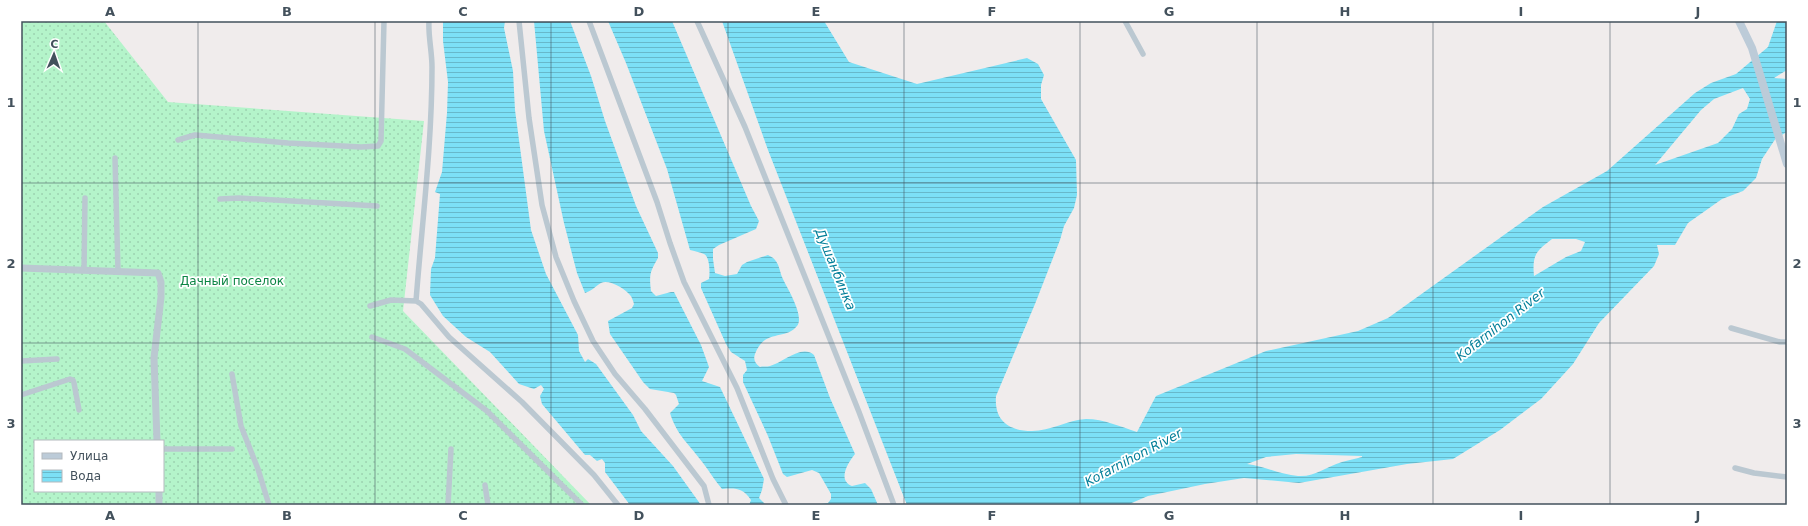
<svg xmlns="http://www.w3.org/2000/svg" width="1808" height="526" font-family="'DejaVu Sans',sans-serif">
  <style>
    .garden { fill: url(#garden-dots); fill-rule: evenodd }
    .water { fill: url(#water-rules); fill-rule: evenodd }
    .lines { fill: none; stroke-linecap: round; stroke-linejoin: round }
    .minor { stroke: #bbc8d1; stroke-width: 5.5 }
    .tertiary { stroke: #bbc8d1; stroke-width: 7 }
    .secondary { stroke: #bccbd8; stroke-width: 8 }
    .grid { fill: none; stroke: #43515c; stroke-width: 1; stroke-opacity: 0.55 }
    .labels { text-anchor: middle; stroke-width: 3.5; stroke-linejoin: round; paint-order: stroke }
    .park-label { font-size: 12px; fill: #0c8544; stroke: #fff }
    .water-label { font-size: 13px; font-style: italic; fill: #037f99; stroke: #fff }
    .neatline { fill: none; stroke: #43515c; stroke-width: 1.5 }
    .grid-label { font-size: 13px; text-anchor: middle; font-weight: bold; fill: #43515c }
  </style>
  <defs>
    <pattern id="garden-dots" width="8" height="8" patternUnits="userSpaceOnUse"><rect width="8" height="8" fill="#b4f4ca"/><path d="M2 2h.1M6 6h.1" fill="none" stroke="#9cd3b0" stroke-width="1.8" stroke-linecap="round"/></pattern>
    <pattern id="water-rules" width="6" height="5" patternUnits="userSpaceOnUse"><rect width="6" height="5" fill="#7ce0f6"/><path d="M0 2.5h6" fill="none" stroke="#67b8ca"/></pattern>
  </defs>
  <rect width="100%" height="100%" fill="#f0ecec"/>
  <path class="garden" d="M 21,21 L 104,21 L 168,102 L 424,121 L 403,311 L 591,505 L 21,505 ZM 35,441 L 163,441 L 163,491 L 35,491 Z"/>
  <path class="water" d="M 443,21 L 505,21 L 504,28 L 513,71 L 515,110 L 531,230 L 546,274 L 578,335 L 579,351 L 585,362 L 588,359 L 596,364 L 633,415 L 641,431 L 673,466 L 701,505 L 630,505 L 605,472 L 605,463 L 602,459 L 597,461 L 590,455 L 585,455 L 542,404 L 540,396 L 544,389 L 541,385 L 534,389 L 519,384 L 490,352 L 466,337 L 443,316 L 430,295 L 431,269 L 435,258 L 440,194 L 435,192 L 442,172 L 447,113 L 448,82 L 443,41 Z
    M 534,21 L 570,21 L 591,76 L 605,121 L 636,206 L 658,253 L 658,258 C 650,272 649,274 651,291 L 656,296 L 671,292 L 674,292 L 701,345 L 709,367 L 702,381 L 720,387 L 764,479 L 762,490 L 759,498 L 766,505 L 749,505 L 751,500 C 743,488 736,488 722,489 C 715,481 710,472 703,463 C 690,445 677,436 670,413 L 679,404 L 676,395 L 674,393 L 650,389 L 643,382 L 610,334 L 608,321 L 632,308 L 634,304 C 633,301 632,297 630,295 C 625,289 609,279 601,283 C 595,286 594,290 585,293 L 577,273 L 564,223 L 544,131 Z
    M 608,21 L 672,21 L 751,206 L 759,221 L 756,229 L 719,245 L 713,249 L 713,259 L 715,273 L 725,276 L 737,274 L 742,265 L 747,262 L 768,255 C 770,256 774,258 775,260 C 779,264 780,272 782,277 C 787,288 805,316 797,326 C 785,341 765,328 755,354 C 753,359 755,364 760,367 C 763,366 767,367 770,366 C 783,363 801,344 814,355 L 830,398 L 855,454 C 848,463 837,480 852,486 L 865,483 L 871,489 L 878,505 L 815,505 L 828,503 L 831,499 L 831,494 L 819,473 L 812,470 L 787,477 L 783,474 L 768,436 L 743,382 L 743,375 L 747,370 L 745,361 L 731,352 L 726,344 L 701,288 L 701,283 L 709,279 C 710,273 710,257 704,254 C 700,252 694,251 690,250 L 667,169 L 626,63 Z
    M 722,21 L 824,21 L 849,62 L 917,84 L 1027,58 L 1038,64 L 1044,75 L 1041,85 L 1041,99 L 1076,160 L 1077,195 L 1074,208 L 1064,226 L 1060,240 L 1035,304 L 996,396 C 994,421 1009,431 1032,431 C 1050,431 1068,420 1086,419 C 1104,419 1121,427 1137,432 L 1156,396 L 1266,351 L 1358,331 L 1388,318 L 1543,207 L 1607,171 L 1695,93 L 1711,83 L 1736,74 L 1768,47 L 1777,21 L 1787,21 L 1787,70 L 1774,78 L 1787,79 L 1787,132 L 1776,138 L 1762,159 L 1756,178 L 1743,191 L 1722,199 L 1688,223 L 1675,245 L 1657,245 L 1659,254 L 1654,266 L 1599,323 L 1573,364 L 1541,399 L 1500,430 L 1453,459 L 1407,464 L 1299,483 L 1244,478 L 1205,484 L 1148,496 L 1127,505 L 907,505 L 768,150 ZM 1743,88 L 1750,99 L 1747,109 L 1739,114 L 1732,129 L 1718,143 L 1655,165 L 1701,110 L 1714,99 ZM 1552,239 L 1576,239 L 1585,242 L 1581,251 L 1566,257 L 1534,276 C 1532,255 1536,251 1552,239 ZM 1296,454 L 1362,456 L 1362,457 C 1356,459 1348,460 1342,462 C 1325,467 1316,477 1298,476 C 1281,475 1264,466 1247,464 L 1266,457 Z"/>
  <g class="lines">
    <path class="minor" d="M 519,21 L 529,118 L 542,205 L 556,257 L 574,301 L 593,341 L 615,374 L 645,409 L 704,486 L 709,505
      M 589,21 L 657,202 L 670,243 L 684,282 L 737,388 L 773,479 L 786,505
      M 697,21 L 745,127 L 859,412 L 894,505
      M 1125,21 L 1143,54
      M 178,140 L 195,135 L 288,143 L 361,147 L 378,146 L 381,141 L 384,21
      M 115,158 L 118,271
      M 220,199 L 239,198 L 377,206
      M 84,270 L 85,198
      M 416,301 L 421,304 L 449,337 L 522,402 L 594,475 L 618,505
      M 370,306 L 391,300 L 416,301 C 422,223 432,145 432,67 C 432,51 428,36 429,21
      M 1731,328 L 1780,342 L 1787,342
      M 372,337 L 405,349 L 487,411 L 582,505
      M 21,361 L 57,359
      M 232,374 L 241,426 L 258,469 L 269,505
      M 21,395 L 70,379 L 73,380 L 74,383 L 79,410
      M 163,449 L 232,449
      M 1735,468 L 1754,473 L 1787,477
      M 485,485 L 488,505
      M 448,505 L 451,449"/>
    <path class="tertiary" d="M 21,268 L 158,273 L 161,282 L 161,297 L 154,358 L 157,441
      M 159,491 L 159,505"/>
    <path class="secondary" d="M 1739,21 L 1752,48 L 1787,164"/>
  </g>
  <path class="grid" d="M 198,21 L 198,505M 375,21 L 375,505M 551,21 L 551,505M 728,21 L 728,505M 904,21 L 904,505M 1080,21 L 1080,505M 1257,21 L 1257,505M 1433,21 L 1433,505M 1610,21 L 1610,505M 21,183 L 1787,183M 21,343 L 1787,343"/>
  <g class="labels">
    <g class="park-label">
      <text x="232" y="285">Дачный поселок</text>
    </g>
    <g class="water-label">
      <text transform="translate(836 269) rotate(68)" y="5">Душанбинка</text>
      <text transform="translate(1500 324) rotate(-38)" y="5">Kofarnihon River</text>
      <text transform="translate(1133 457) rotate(-28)" y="5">Kofarnihon River</text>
    </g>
  </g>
  <rect width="1808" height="526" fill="none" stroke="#ffffff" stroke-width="44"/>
  <rect x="34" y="440" width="130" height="52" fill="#ffffff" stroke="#b4b9be"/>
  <rect x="42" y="453" width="20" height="6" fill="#bccbd8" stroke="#b4b9be"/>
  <text x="70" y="460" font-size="12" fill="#43515c">Улица</text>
  <rect x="42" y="470" width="20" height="12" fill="url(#water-rules)" stroke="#b4b9be"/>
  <text x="70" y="480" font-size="12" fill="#43515c">Вода</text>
  <g transform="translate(54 54) rotate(2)" stroke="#ffffff" stroke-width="3" paint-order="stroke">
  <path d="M0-3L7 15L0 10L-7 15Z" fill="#43515c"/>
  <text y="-6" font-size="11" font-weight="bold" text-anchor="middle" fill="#43515c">С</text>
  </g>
  <rect x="22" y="22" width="1764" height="482" class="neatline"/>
  <g class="grid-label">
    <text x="110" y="16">A</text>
    <text x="287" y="16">B</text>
    <text x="463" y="16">C</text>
    <text x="639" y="16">D</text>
    <text x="816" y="16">E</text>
    <text x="992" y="16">F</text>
    <text x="1169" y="16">G</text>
    <text x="1345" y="16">H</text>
    <text x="1521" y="16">I</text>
    <text x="1698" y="16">J</text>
    <text x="11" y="107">1</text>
    <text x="1797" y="107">1</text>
    <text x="11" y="268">2</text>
    <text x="1797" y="268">2</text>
    <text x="11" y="428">3</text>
    <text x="1797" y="428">3</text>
    <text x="110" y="520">A</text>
    <text x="287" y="520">B</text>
    <text x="463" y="520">C</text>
    <text x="639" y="520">D</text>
    <text x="816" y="520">E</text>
    <text x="992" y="520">F</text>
    <text x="1169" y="520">G</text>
    <text x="1345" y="520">H</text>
    <text x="1521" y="520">I</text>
    <text x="1698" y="520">J</text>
  </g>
</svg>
